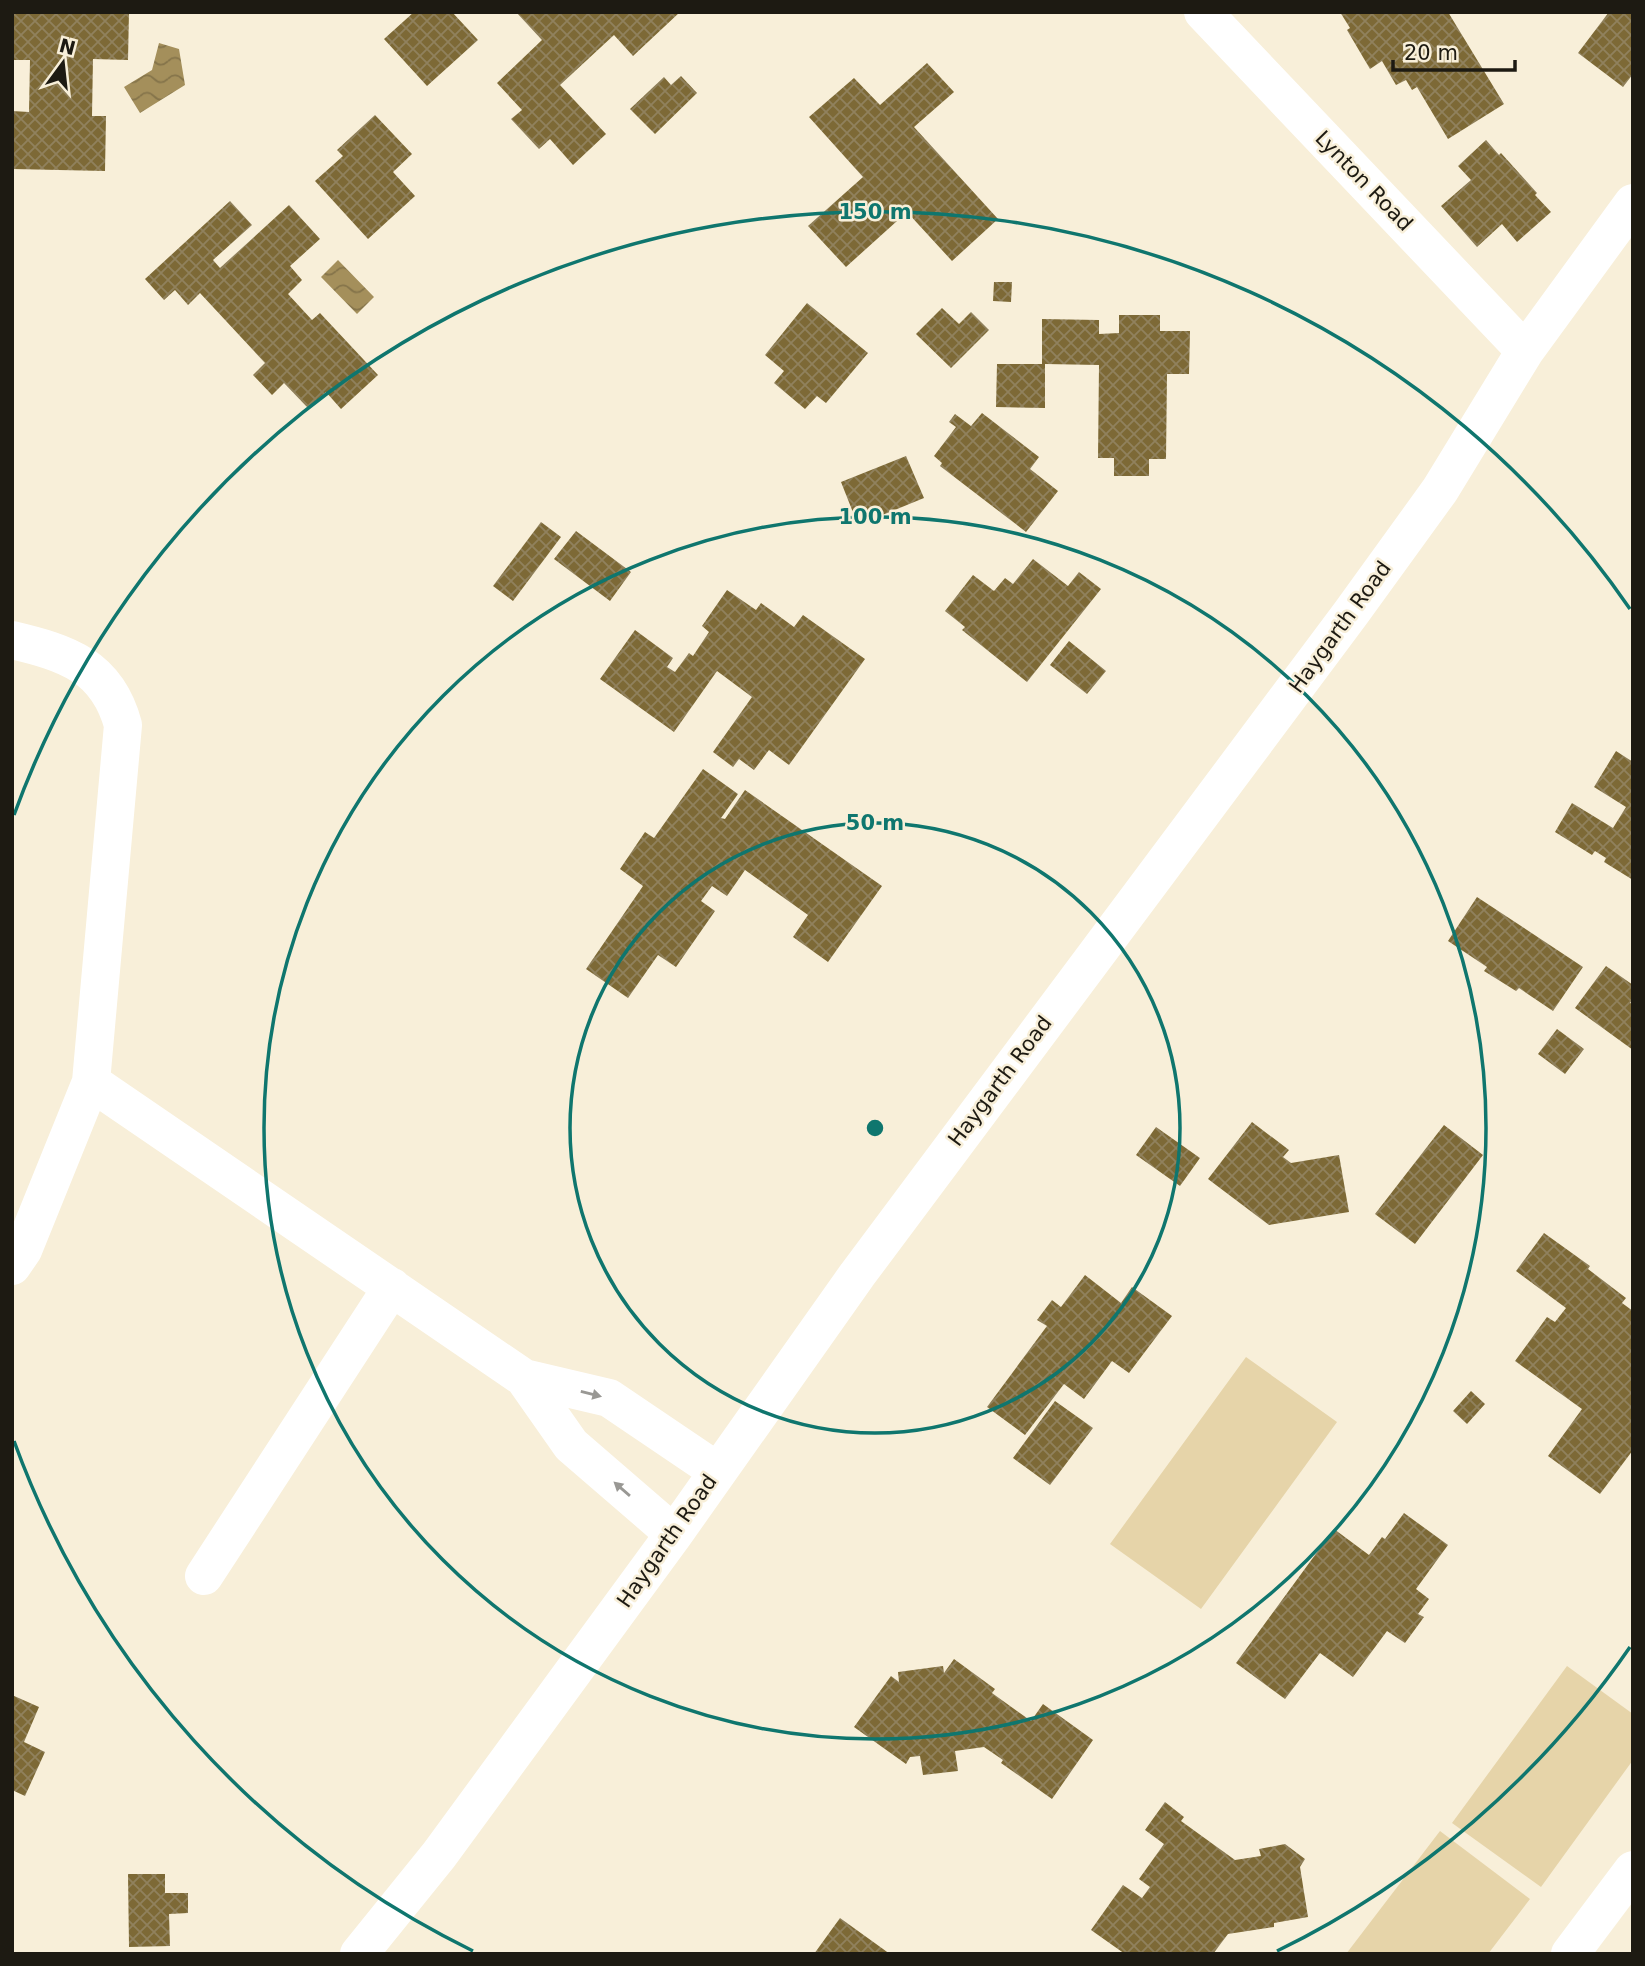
<svg xmlns="http://www.w3.org/2000/svg" width="1645" height="1966" font-family="'DejaVu Sans',sans-serif">
  <style>
    .park { fill: #e6d4a9 }
    .water { fill: url(#water-waves) }
    .building { fill: url(#building-cross-hatch) }
    .lines { fill: none; stroke-linecap: round; stroke-linejoin: round }
    .street { stroke: #fff; stroke-width: 38 }
    .oneway { fill: #999894 }
    .ring { fill: none; stroke: #0f766e; stroke-width: 3.5 }
    .labels { text-anchor: middle; stroke-width: 5; stroke-linejoin: round; paint-order: stroke }
    .street-label { font-size: 21px; fill: #1d1a12; stroke: #f8efd9 }
    .centre { fill: #0f766e; stroke: #f8efd9; stroke-width: 3.5 }
    .ring-label { font-size: 21px; text-anchor: middle; font-weight: bold; fill: #0f766e; stroke: #f8efd9; stroke-width: 5; stroke-linejoin: round; paint-order: stroke }
  </style>
  <defs>
    <pattern id="water-waves" width="16" height="10" patternUnits="userSpaceOnUse" patternTransform="scale(1.75)"><rect width="16" height="10" fill="#a48f5b"/><path d="M0 5q4-4 8 0t8 0" fill="none" stroke="#85744a"/></pattern>
    <pattern id="building-cross-hatch" width="8" height="8" patternUnits="userSpaceOnUse" patternTransform="scale(1.75)"><rect width="8" height="8" fill="#7d6936"/><path d="M0 0l8 8M0 8l8-8" fill="none" stroke="#90815d"/></pattern>
  </defs>
  <rect width="100%" height="100%" fill="#f8efd9"/>
  <path class="park" d="M 1246,1357 L 1337,1422 L 1201,1609 L 1110,1544 Z
    M 1567,1666 L 1633,1714 L 1633,1760 L 1541,1887 L 1452,1823 Z
    M 1440,1831 L 1530,1899 L 1488,1954 L 1346,1954 Z"/>
  <path class="water" d="M 159,43 L 179,49 L 185,85 L 140,113 L 124,87 L 152,70 Z
    M 338,260 L 374,297 L 357,314 L 321,277 Z"/>
  <path class="building" d="M 12,12 L 129,12 L 128,60 L 93,59 L 92,116 L 106,116 L 105,171 L 12,169 L 12,111 L 29,112 L 30,60 L 12,60 Z
    M 414,12 L 452,12 L 478,40 L 427,86 L 384,39 Z
    M 516,12 L 680,12 L 633,56 L 614,35 L 560,85 L 606,134 L 573,165 L 550,139 L 539,149 L 511,119 L 522,110 L 497,83 L 542,40 Z
    M 1340,12 L 1448,12 L 1504,104 L 1448,139 L 1417,87 L 1412,90 L 1406,80 L 1396,85 L 1382,61 L 1370,69 L 1347,30 L 1350,28 Z
    M 1609,12 L 1633,12 L 1633,74 L 1623,87 L 1578,53 Z
    M 927,63 L 954,92 L 914,127 L 998,219 L 952,261 L 907,212 L 846,267 L 808,226 L 863,177 L 809,117 L 854,78 L 880,105 Z
    M 681,76 L 697,93 L 655,134 L 630,109 L 664,77 L 671,85 Z
    M 375,115 L 412,154 L 393,172 L 415,196 L 368,239 L 315,181 L 343,156 L 337,150 Z
    M 1486,140 L 1499,155 L 1501,153 L 1537,193 L 1535,195 L 1551,212 L 1517,242 L 1502,224 L 1477,247 L 1441,206 L 1471,180 L 1458,166 Z
    M 230,201 L 252,225 L 213,260 L 220,268 L 289,205 L 320,239 L 290,266 L 302,280 L 288,294 L 312,320 L 320,313 L 378,375 L 341,409 L 326,392 L 308,408 L 284,383 L 272,395 L 253,375 L 265,363 L 200,293 L 188,305 L 175,290 L 164,300 L 145,279 Z
    M 994,282 L 1012,282 L 1011,302 L 993,301 Z
    M 807,303 L 868,353 L 826,403 L 817,396 L 805,409 L 774,383 L 784,371 L 765,355 Z
    M 942,308 L 959,324 L 971,312 L 989,330 L 951,368 L 916,334 Z
    M 1119,315 L 1160,315 L 1160,331 L 1190,331 L 1189,374 L 1167,374 L 1166,459 L 1149,459 L 1149,476 L 1114,476 L 1114,458 L 1098,458 L 1099,365 L 1045,364 L 1045,408 L 996,407 L 997,364 L 1042,364 L 1042,319 L 1099,320 L 1099,334 L 1119,333 Z
    M 982,413 L 1039,457 L 1030,469 L 1058,491 L 1026,532 L 940,466 L 942,463 L 934,456 L 956,427 L 949,422 L 955,414 L 971,426 Z
    M 906,456 L 924,498 L 858,525 L 841,482 Z
    M 541,522 L 561,537 L 513,601 L 493,586 Z
    M 576,531 L 631,572 L 610,601 L 554,559 Z
    M 1033,559 L 1068,586 L 1079,572 L 1101,589 L 1027,682 L 962,630 L 965,627 L 945,611 L 973,575 L 994,591 L 1005,578 L 1013,584 Z
    M 727,590 L 756,610 L 761,603 L 794,627 L 803,615 L 865,659 L 789,765 L 769,750 L 754,770 L 739,759 L 733,767 L 713,752 L 752,697 L 717,671 L 674,732 L 600,679 L 635,630 L 673,658 L 667,667 L 675,672 L 689,653 L 693,656 L 709,632 L 702,626 Z
    M 1069,641 L 1106,671 L 1087,694 L 1050,665 Z
    M 1616,751 L 1633,762 L 1633,880 L 1604,862 L 1606,858 L 1595,851 L 1592,855 L 1555,832 L 1572,803 L 1613,828 L 1626,807 L 1594,787 Z
    M 703,769 L 738,794 L 721,818 L 725,819 L 745,790 L 882,886 L 828,962 L 793,937 L 808,915 L 745,870 L 727,896 L 712,886 L 701,901 L 715,911 L 676,967 L 658,955 L 628,998 L 586,969 L 643,886 L 620,869 L 645,832 L 654,838 Z
    M 1477,897 L 1583,967 L 1553,1011 L 1519,988 L 1516,991 L 1484,971 L 1487,967 L 1448,941 Z
    M 1606,966 L 1633,985 L 1633,999 L 1630,1003 L 1633,1004 L 1633,1050 L 1575,1008 Z
    M 1557,1029 L 1584,1049 L 1565,1074 L 1538,1054 Z
    M 1252,1122 L 1289,1150 L 1283,1157 L 1291,1163 L 1339,1155 L 1349,1212 L 1269,1225 L 1208,1179 Z
    M 1444,1125 L 1483,1155 L 1415,1244 L 1375,1214 Z
    M 1156,1127 L 1200,1158 L 1180,1186 L 1136,1155 Z
    M 1544,1233 L 1590,1266 L 1588,1269 L 1626,1298 L 1622,1303 L 1633,1311 L 1633,1450 L 1600,1494 L 1548,1456 L 1582,1409 L 1515,1361 L 1547,1317 L 1555,1322 L 1566,1308 L 1516,1271 Z
    M 1085,1275 L 1121,1303 L 1132,1287 L 1172,1316 L 1129,1373 L 1112,1361 L 1084,1399 L 1064,1384 L 1025,1435 L 987,1407 L 1047,1326 L 1037,1320 L 1052,1300 L 1061,1307 Z
    M 1471,1391 L 1485,1404 L 1467,1424 L 1453,1411 Z
    M 1055,1401 L 1093,1428 L 1050,1485 L 1013,1458 Z
    M 1404,1513 L 1448,1545 L 1416,1589 L 1429,1599 L 1418,1614 L 1424,1617 L 1405,1643 L 1387,1631 L 1353,1677 L 1320,1653 L 1285,1699 L 1236,1663 L 1334,1529 L 1369,1555 L 1382,1537 L 1385,1539 Z
    M 954,1659 L 995,1689 L 992,1693 L 1031,1721 L 1043,1704 L 1093,1740 L 1052,1799 L 1001,1763 L 1003,1760 L 984,1747 L 955,1751 L 958,1771 L 923,1775 L 920,1756 L 910,1757 L 906,1764 L 854,1727 L 891,1676 L 899,1682 L 898,1672 L 943,1666 L 944,1673 Z
    M 12,1695 L 39,1707 L 24,1742 L 45,1752 L 25,1796 L 12,1790 Z
    M 1165,1802 L 1184,1817 L 1181,1821 L 1235,1860 L 1261,1856 L 1259,1849 L 1285,1844 L 1305,1859 L 1300,1867 L 1308,1917 L 1274,1923 L 1274,1927 L 1228,1934 L 1213,1954 L 1125,1954 L 1091,1930 L 1123,1885 L 1142,1898 L 1150,1887 L 1139,1879 L 1164,1844 L 1145,1830 Z
    M 128,1874 L 165,1874 L 165,1893 L 188,1893 L 188,1913 L 169,1914 L 170,1946 L 129,1947 Z
    M 840,1918 L 890,1954 L 814,1954 Z"/>
  <g class="lines">
    <path class="street" d="M 1203,12 L 1525,351
      M 12,640 C 67,653 107,666 123,725 L 91,1082 L 23,1250 L 12,1266
      M 91,1082 L 524,1378 L 609,1398 L 717,1471
      M 524,1378 L 571,1445 L 674,1534
      M 204,1576 L 392,1287
      M 359,1954 L 439,1855 L 674,1534 L 857,1275 L 1351,613 L 1440,490 L 1525,351 L 1633,203
      M 1570,1954 L 1633,1870"/>
  </g>
  <defs><path id="oneway-solid" d="M-6-.8H1V-3.2L6.5 0L1 3.2V.8H-6Z" transform="scale(1.75)"/></defs>
  <g class="oneway">
    <use href="#oneway-solid" transform="translate(591 1394) rotate(14)"/>
    <use href="#oneway-solid" transform="translate(622 1489) rotate(-139)"/>
  </g>
  <g class="ring">
    <circle cx="875" cy="1128" r="305"/>
    <circle cx="875" cy="1128" r="611"/>
    <path d="M1630 1647A916 916 0 0 1 1277 1951M473 1951A916 916 0 0 1 14 1441M14 815A916 916 0 0 1 1630 609"/>
  </g>
  <g class="labels">
    <g class="street-label">
      <text transform="translate(1364 181) rotate(46)" y="7">Lynton Road</text>
      <text transform="translate(1340 627) rotate(-54)" y="7">Haygarth Road</text>
      <text transform="translate(1000 1081) rotate(-53)" y="7">Haygarth Road</text>
      <text transform="translate(667 1541) rotate(-55)" y="7">Haygarth Road</text>
    </g>
  </g>
  <circle cx="875" cy="1128" r="10" class="centre"/>
  <g class="ring-label">
    <text x="875" y="219">150 m</text>
    <text x="875" y="524">100 m</text>
    <text x="875" y="830">50 m</text>
  </g>
  <rect width="1645" height="1966" fill="none" stroke="#1d1a12" stroke-width="28"/>
  <g transform="translate(63 63) rotate(15)" stroke="#f8efd9" stroke-width="5" paint-order="stroke">
  <path d="M0-5L12 26L0 18L-12 26Z" fill="#1d1a12"/>
  <text y="-10" font-size="19" font-weight="bold" text-anchor="middle" fill="#1d1a12">N</text>
  </g>
  <path d="M1393 60v10h122v-10" fill="none" stroke="#1d1a12" stroke-width="3.5"/>
  <text x="1404" y="60" font-size="21" fill="#1d1a12" stroke="#f8efd9" stroke-width="5" paint-order="stroke">20 m</text>
</svg>
